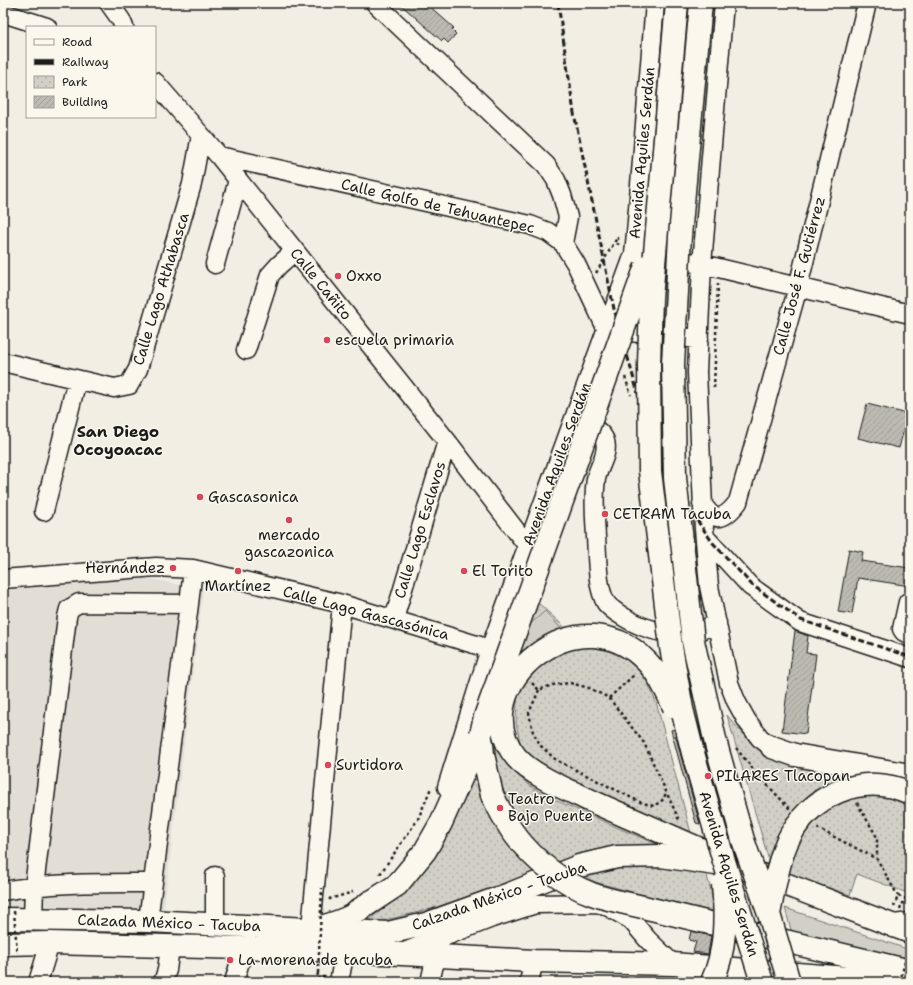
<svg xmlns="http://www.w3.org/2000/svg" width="913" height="985" font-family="'Shantell Sans',sans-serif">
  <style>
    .built { fill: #e2ded5 }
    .park { fill: url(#park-dots); stroke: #777671 }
    .garden { fill: #d2cfc6; stroke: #777671 }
    .building { fill: url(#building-hatch); stroke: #1c1c1c }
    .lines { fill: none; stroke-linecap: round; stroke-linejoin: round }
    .minor-casing { stroke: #1c1c1c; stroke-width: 21 }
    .major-casing { stroke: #1c1c1c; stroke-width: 25 }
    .highway-casing { stroke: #1c1c1c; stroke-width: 25 }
    .path { stroke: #1c1c1c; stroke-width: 2.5; stroke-dasharray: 3 3; stroke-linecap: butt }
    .minor { stroke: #fbf7ec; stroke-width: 18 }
    .major { stroke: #fbf7ec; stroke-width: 22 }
    .highway { stroke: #fbf7ec; stroke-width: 22 }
    .rail { stroke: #1c1c1c; stroke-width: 3; stroke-dasharray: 6 3; stroke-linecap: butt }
    .highway-bridge-casing { stroke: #1c1c1c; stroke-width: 25; stroke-linecap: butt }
    .path-bridge { stroke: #1c1c1c; stroke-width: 2.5; stroke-dasharray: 3 3; stroke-linecap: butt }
    .highway-bridge { stroke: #fbf7ec; stroke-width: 22 }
    .poi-dot { fill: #d1495b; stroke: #fbf7ec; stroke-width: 1.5 }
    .labels { text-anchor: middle; stroke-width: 3; stroke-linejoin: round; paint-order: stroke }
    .street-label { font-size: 15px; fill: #1c1c1c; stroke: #fbf7ec }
    .poi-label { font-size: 15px; fill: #1c1c1c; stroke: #fbf7ec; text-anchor: start }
    .neighbourhood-label { font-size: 16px; font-weight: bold; fill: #1c1c1c; stroke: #fbf7ec }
  </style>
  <defs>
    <pattern id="park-dots" width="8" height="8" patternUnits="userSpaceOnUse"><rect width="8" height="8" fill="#d2cfc6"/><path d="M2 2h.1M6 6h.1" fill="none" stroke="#b4b1aa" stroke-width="1.8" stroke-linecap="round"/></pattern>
    <pattern id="building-hatch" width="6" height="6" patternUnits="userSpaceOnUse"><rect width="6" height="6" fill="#bdbab1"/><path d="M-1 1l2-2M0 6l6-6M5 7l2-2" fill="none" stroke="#a29f98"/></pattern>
  </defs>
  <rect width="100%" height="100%" fill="#f2eee4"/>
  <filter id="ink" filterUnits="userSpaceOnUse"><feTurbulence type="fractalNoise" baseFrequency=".025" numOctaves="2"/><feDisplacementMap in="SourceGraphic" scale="8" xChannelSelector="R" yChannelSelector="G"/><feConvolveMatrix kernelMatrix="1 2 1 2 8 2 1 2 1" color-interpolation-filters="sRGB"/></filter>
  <g filter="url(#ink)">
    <path class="built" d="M 144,577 L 203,590 L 163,914 L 3,912 L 3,590 Z"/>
    <path class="park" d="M 522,588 L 585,646 L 606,650 L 626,659 L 639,671 L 649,685 L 656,702 L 692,837 L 534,763 L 521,746 L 516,723 L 517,699 L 492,673 Z
      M 727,715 L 737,727 L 751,741 L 865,778 L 882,793 L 910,800 L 910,894 L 857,874 L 850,895 L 771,868 Z
      M 496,729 C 500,739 506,761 512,769 C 530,791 560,802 585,813 C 615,827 645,840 676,851 L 565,863 L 431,909 L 361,926 L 406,891 L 469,777 L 481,781 L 495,770 Z
      M 649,864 L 705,868 L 713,899 L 714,913 L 598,883 L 581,876 L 613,868 Z"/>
    <path class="garden" d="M 545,611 L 567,635 L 530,668 L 508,644 Z
      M 785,908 L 910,950 L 910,963 L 793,937 Z
      M 695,977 L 745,980 L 746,982 L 695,982 Z"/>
    <path class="building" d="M 399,3 L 426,3 L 454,28 L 452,30 L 456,34 L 448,43 L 444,39 L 442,41 Z
      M 867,404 L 908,414 L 899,448 L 858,438 Z
      M 849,549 L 863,552 L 861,561 L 910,568 L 910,586 L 858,578 L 852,614 L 838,612 Z
      M 795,631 L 808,636 L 806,653 L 816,654 L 806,734 L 782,731 Z
      M 674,729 L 681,756 L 700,824 L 696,823 L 671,730 Z
      M 691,931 L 711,936 L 708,954 L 693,952 L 696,942 L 689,940 Z"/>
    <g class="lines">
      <g class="minor-casing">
        <path id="minor" d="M 109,3 L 121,20 L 124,27
          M 375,3 L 546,165 L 556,180 L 562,195 L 568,217 L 563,243
          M 724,3 L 702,264 L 697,372 L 704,529 L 709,586 L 729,683 L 736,701 L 747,721 L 760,738 L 772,747
          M 3,13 L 47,27
          M 155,82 L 219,156 L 447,441 L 527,545
          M 219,156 L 530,225 L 548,232 L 563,243 L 576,264 L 606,328 L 620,331 L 699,339
          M 641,255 L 702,264 L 910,314
          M 215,264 L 238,180
          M 246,350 L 270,275 L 279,265 L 295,251
          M 3,362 L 114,388 L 129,385 L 138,369 L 192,184 L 201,135
          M 577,419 C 586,424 602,430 605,441 C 609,454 598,467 596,479 C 593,498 595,518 596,537 C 597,551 597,566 599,580 C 600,587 602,596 606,603 C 613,612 633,623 644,627 C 672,637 690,637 717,623
          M 702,504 C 705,507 708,512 711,515 C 722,522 732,510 738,502 L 798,287 L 867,3
          M 44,511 L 77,380
          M 705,537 L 750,586 L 800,622 L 910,658
          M 3,579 L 156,567 L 193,569 L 342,604 L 490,649
          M 908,602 L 902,629 L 904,632 L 910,634
          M 342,604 L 311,928 C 334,921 351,918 369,900
          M 394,619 L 447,441
          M 447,787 L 490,649 L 634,254 L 636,233 L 655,3
          M 3,891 C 52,882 103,883 153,883
          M 33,919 L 34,887 L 67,617 L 69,609 L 79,603 L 189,604
          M 148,921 L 189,604 L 193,569
          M 215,924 L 215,876
          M 402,953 L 492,918 L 536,904 L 595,903 L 605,905 L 631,920 L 648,940 L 673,964
          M 38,982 L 50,943
          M 163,982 L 167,970 L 170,947
          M 234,982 L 244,948
          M 339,982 L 345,951
          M 430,982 L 436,956
          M 529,982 L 534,961"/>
      </g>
      <g class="major-casing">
        <path id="major" d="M 772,747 L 795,755 L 910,775
          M 3,919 L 148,921 L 388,933 L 426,924 L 512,893 L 579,866 L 617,857 L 661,856 L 743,868 L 910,932
          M 3,944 L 50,943 L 244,948 L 345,951 L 534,961 L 673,964 L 898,982"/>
      </g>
      <g class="highway-casing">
        <path id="highway" d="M 481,734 L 483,754 L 492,795
          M 589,800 L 743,868
          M 643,907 L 910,971
          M 359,910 L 397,885 L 425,851 L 441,823 L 481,734
          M 894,926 L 910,924"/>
      </g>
      <path class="path" d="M 618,237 L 618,245
        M 596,273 L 617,238
        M 625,377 L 631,395
        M 714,388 L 718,283
        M 532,683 L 539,690 L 552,685 L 570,683 L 589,688 L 609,698 L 644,743 L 679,820
        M 539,690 L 529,713 L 533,732 L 541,746 L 556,760 L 640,802 L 654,806 L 664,799 L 666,791
        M 609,698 L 634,675
        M 736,748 L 757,774 L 790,809
        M 857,803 L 877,837 L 877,859
        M 817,828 L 877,859 L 898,896
        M 380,874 L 418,819 L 431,788
        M 329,898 L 330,899 L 353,892
        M 894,907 L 898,896 L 910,900
        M 900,909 L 902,903 L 910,905
        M 318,973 L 317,978 L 322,980 L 324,976"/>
      <use href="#minor" class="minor"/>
      <use href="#major" class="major"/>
      <use href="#highway" class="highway"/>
      <path class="rail" d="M 558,3 L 574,113 L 614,309 L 652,443 L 678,493 L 713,543 L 752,585 L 801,620 L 910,657"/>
      <g class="highway-bridge-casing">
        <path id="highway-bridge" d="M 677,3 L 651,298 L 649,365 L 650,471 L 671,647 L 682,709 L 693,753 L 723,858 L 762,982
          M 701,3 L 680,236 L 673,364 L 675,478 L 693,641 L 716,744 L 743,840 L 769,914 L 789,982
          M 481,734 L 485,717 L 646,266
          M 492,795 C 499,808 505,822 515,835 C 534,860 562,883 592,894 C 608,900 626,903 643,907
          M 589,800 C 568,790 531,775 516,757 C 460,689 583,580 654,670 C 662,681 668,694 674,707
          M 769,914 C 774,890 777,865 787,842 C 809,795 861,771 910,793
          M 712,982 C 726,951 726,918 723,884"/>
      </g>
      <path class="path-bridge" d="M 14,911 L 17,953
        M 318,973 L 322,888
        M 900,982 L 910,941"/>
      <use href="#highway-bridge" class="highway-bridge"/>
    </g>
  </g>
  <g class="poi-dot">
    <circle cx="338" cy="276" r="4"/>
    <circle cx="327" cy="340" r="4"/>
    <circle cx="200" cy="497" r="4"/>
    <circle cx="605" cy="514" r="4"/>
    <circle cx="289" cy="520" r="4"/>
    <circle cx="173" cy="568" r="4"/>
    <circle cx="238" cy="571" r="4"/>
    <circle cx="464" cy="571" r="4"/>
    <circle cx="328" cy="765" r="4"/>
    <circle cx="708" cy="776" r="4"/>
    <circle cx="500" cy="808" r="4"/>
    <circle cx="230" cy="960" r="4"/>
  </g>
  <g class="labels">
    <g class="street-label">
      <text transform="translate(642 153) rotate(-85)" y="5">Avenida Aquiles Serdán</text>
      <text transform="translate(438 206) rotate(13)" y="5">Calle Golfo de Tehuantepec</text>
      <text transform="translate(799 276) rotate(-75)" y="5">Calle José F. Gutiérrez</text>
      <text transform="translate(321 284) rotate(51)" y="5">Calle Cañito</text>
      <text transform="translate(161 289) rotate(-73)" y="5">Calle Lago Athabasca</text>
      <text transform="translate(557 464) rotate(-70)" y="5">Avenida Aquiles Serdán</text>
      <text transform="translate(420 530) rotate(-73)" y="5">Calle Lago Esclavos</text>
      <text transform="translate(366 613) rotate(15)" y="5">Calle Lago Gascasónica</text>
      <text transform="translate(729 874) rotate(73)" y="5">Avenida Aquiles Serdán</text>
      <text transform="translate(499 896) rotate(-19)" y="5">Calzada México - Tacuba</text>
      <text transform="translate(169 923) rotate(2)" y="5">Calzada México - Tacuba</text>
    </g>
    <g class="poi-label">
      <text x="346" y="281">Oxxo</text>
      <text x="335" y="345">escuela primaria</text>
      <text x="208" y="502">Gascasonica</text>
      <text x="613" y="519">CETRAM Tacuba</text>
      <text x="289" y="540" text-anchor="middle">mercado<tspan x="289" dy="17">gascazonica</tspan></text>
      <text x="165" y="573" text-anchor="end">Hernández</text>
      <text x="472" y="576">El Torito</text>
      <text x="238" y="591" text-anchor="middle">Martínez</text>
      <text x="336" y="770">Surtidora</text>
      <text x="716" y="781">PILARES Tlacopan</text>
      <text x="508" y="804">Teatro<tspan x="508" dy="17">Bajo Puente</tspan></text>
      <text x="238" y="965">La morena de tacuba</text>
    </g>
    <g class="neighbourhood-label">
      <text x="118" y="437">San Diego<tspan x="118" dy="18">Ocoyoacac</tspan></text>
    </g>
  </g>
  <rect width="913" height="985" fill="none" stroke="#fbf7ec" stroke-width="16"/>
  <rect x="8" y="8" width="897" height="969" fill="none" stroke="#1c1c1c" stroke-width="1.5" filter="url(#ink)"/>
  <rect x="26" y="26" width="130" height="92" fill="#fbf7ec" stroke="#a29f99"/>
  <rect x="34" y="39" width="20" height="6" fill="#fbf7ec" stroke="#a29f99"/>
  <text x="62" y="46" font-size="12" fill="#1c1c1c">Road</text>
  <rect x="34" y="59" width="20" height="6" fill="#1c1c1c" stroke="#a29f99"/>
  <text x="62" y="66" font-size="12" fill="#1c1c1c">Railway</text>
  <rect x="34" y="76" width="20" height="12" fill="url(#park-dots)" stroke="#a29f99"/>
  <text x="62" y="86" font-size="12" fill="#1c1c1c">Park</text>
  <rect x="34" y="96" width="20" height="12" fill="url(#building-hatch)" stroke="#a29f99"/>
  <text x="62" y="106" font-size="12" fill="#1c1c1c">Building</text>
</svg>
